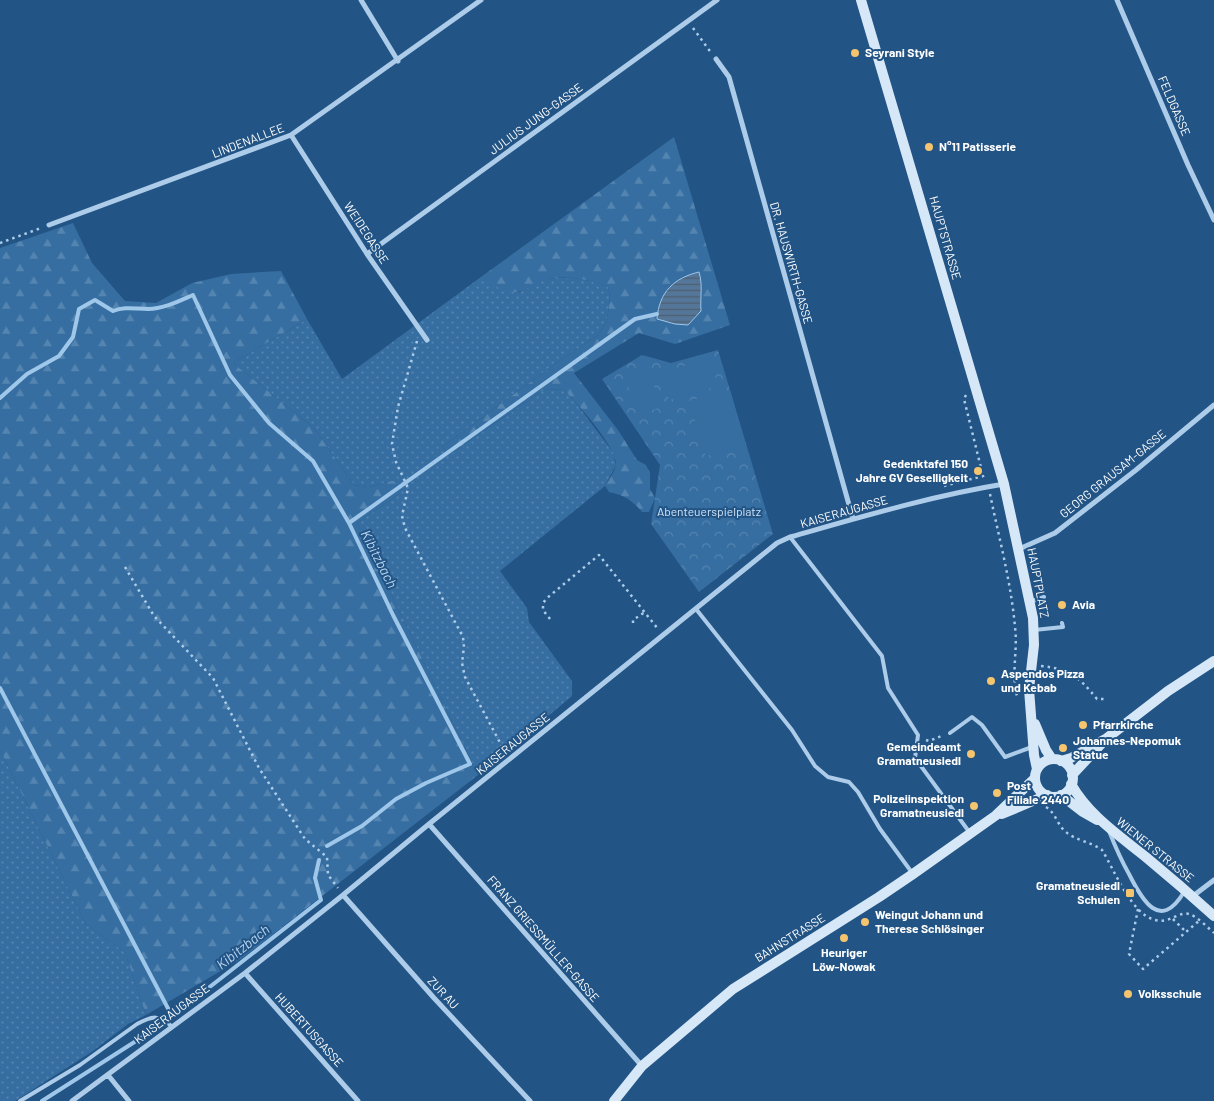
<svg xmlns="http://www.w3.org/2000/svg" width="1214" height="1101" font-family="Barlow,sans-serif">
  <style>
    .grass { fill: url(#grass-dots) }
    .forest { fill: url(#forest-firs) }
    .park { fill: url(#park-crowns) }
    .pitch { fill: #366ea2 }
    .water { fill: url(#water-rules); stroke: #9fc7ea }
    .lines { fill: none; stroke-linecap: round; stroke-linejoin: round }
    .stream { stroke: #9fc7ea; stroke-width: 4 }
    .path { stroke: #accce9; stroke-width: 2.5; stroke-dasharray: 2.5 4; stroke-linecap: butt }
    .lane { stroke: #accce9; stroke-width: 4 }
    .street { stroke: #accce9; stroke-width: 5 }
    .secondary { stroke: #d6e7f7; stroke-width: 10 }
    .poi-dot { fill: #f5c46e; stroke: #225485; stroke-width: 2 }
    .labels { text-anchor: middle; stroke-width: 4; stroke-linejoin: round; paint-order: stroke }
    .poi-label { font-size: 12px; font-weight: bold; fill: #fff; stroke: #225485; text-anchor: start }
    .street-label { font-size: 12px; fill: #fff; stroke: #225485 }
    .park-label { font-size: 12px; fill: #d0e4f7; stroke: #225485 }
    .water-label { font-size: 14px; font-style: italic; fill: #b7d5f0; stroke: #225485 }
  </style>
  <defs>
    <pattern id="grass-dots" width="8" height="8" patternUnits="userSpaceOnUse" patternTransform="scale(1.25)"><rect width="8" height="8" fill="#366ea2"/><path d="M2 2h.1M6 6h.1" fill="none" stroke="#5484b0" stroke-width="1.8" stroke-linecap="round"/></pattern>
    <pattern id="forest-firs" width="22" height="20" patternUnits="userSpaceOnUse" patternTransform="scale(1.25)"><rect width="22" height="20" fill="#366ea2"/><path d="M5 1l3.5 6h-7zM16 11l3.5 6h-7z" fill="#5484b0"/></pattern>
    <pattern id="park-crowns" width="20" height="18" patternUnits="userSpaceOnUse" patternTransform="scale(1.25)"><rect width="20" height="18" fill="#366ea2"/><path d="M2 6a3 3 0 1 1 6 0M12 15a3 3 0 1 1 6 0" fill="none" stroke="#5484b0"/></pattern>
    <pattern id="water-rules" width="6" height="5" patternUnits="userSpaceOnUse" patternTransform="scale(1.25)"><rect width="6" height="5" fill="#547699"/><path d="M0 2.5h6" fill="none" stroke="#505f6f"/></pattern>
  </defs>
  <rect width="100%" height="100%" fill="#225485"/>
  <path class="grass" d="M 485,274 L 485,279 L 519,292 C 528,288 539,281 548,279 C 567,276 590,279 608,287 L 610,298 L 607,321 L 597,336 L 559,361 L 442,447 L 449,455 L 545,389 L 564,390 L 576,403 L 613,452 L 616,465 L 605,486 L 500,571 L 527,608 L 529,622 L 572,681 L 572,696 L 478,775 L 357,523 L 399,494 L 395,480 L 369,487 L 354,485 L 314,428 L 233,363 L 307,319 L 342,379 Z
    M 0,750 L 86,924 L 125,952 L 146,1015 L 128,1024 L 93,1051 L 15,1101 L 0,1101 Z"/>
  <path class="forest" d="M 674,137 L 730,325 L 675,344 L 639,333 L 574,373 L 618,430 L 637,460 L 646,465 L 650,473 L 650,489 L 655,498 L 649,512 L 642,512 C 632,500 624,495 609,492 L 605,486 C 609,480 615,471 616,464 C 617,448 577,403 564,390 L 545,389 L 449,455 L 442,447 L 559,361 L 597,336 L 607,321 L 610,298 L 608,287 C 592,280 563,274 546,280 C 537,282 530,288 521,291 C 508,295 495,287 485,279 L 485,274 Z
    M 73,223 L 92,263 L 125,301 L 156,303 L 192,283 L 231,274 L 281,271 L 307,319 L 233,363 L 314,428 L 354,485 L 369,487 L 395,480 L 400,486 L 399,494 L 357,523 L 478,775 L 241,959 L 146,1015 L 125,952 L 86,924 L 0,750 L 0,248 Z"/>
  <path class="park" d="M 718,350 L 773,534 L 699,592 L 651,524 L 660,465 L 602,379 L 642,355 L 671,363 Z"/>
  <path class="pitch" d="M 710,359 L 718,386 L 669,400 L 662,372 Z
    M 649,372 L 661,407 L 638,415 L 626,380 Z
    M 730,390 L 746,445 L 706,456 L 689,401 Z"/>
  <path class="water" d="M 699,272 C 703,285 700,297 701,311 L 688,325 L 675,324 L 657,319 C 659,292 674,278 699,272 Z"/>
  <g class="lines">
    <path class="stream" d="M 0,398 L 27,374 L 59,356 L 73,337 L 79,309 L 95,300 L 113,311 C 125,306 135,309 148,309 C 164,309 179,301 193,295 L 230,375 L 269,423 L 313,461 L 349,523
      M 0,688 L 172,1016
      M 327,846 L 362,826 L 396,799 L 426,783 L 470,764 L 393,615 L 349,523 L 635,319 L 657,314
      M 170,1018 L 321,900 L 315,878 L 319,860
      M 42,1101 L 158,1027"/>
    <path class="path" d="M 693,28 L 712,54
      M 0,243 L 41,228
      M 417,341 L 398,407 L 392,444 L 396,462 L 408,488 L 402,516 L 405,528 L 463,637 L 464,647 L 462,663 L 465,677 L 505,752
      M 966,395 L 964,399 L 983,476
      M 944,486 L 983,476 L 985,480
      M 990,494 C 999,538 1011,582 1015,627 C 1018,650 1011,673 1017,696
      M 125,567 L 154,616 L 213,678 L 259,768 L 305,839 L 327,857 L 328,875 L 338,888
      M 550,619 L 543,610 L 543,603 L 547,598 L 599,555 L 658,629
      M 633,623 L 633,620 L 645,612
      M 1041,666 C 1070,669 1079,677 1097,699 L 1107,699
      M 926,740 L 929,741 L 944,735
      M 1046,807 C 1056,813 1057,825 1066,832 C 1075,840 1091,842 1102,850 C 1115,871 1131,914 1155,920 C 1169,924 1179,911 1189,914 C 1198,917 1207,927 1214,933
      M 1138,909 L 1129,954 L 1143,969 L 1200,920
      M 1173,919 L 1186,932"/>
    <path class="lane" d="M 790,537 L 882,656 L 888,688 L 918,735 L 915,758 L 970,833
      M 1030,602 L 1044,597
      M 696,609 L 792,730 L 815,766 L 828,777 L 849,782 L 858,792 L 880,829 L 913,874
      M 1034,630 L 1063,627 L 1062,623
      M 950,733 L 972,717 L 982,725 L 1005,757 L 1032,747
      M 1109,831 C 1115,846 1121,860 1129,874 C 1142,900 1160,932 1184,892
      M 20,1101 L 80,1065 L 137,1024 C 152,1016 160,1014 172,1027"/>
    <path class="street" d="M 361,0 L 398,61
      M 1117,0 L 1188,165 L 1214,220
      M 716,59 L 729,77 L 853,519
      M 291,135 L 367,254 L 427,340
      M 49,225 L 291,135 L 481,0
      M 367,254 L 717,0
      M 1019,549 L 1055,533 L 1136,470 L 1214,405
      M 429,824 L 642,1066
      M 343,895 L 434,998 L 530,1101
      M 1193,896 L 1214,880
      M 245,973 L 358,1101
      M 108,1075 L 129,1101
      M 72,1101 L 245,973 L 343,895 L 429,824 L 777,543 L 790,537 C 861,517 931,496 1004,484"/>
    <path class="secondary" d="M 861,0 L 1004,484 L 1033,618 L 1034,645 L 1029,689 L 1034,755 L 1037,769
      M 1035,724 L 1046,750 L 1052,759
      M1035 778a19 19 0 1 1 38 0a19 19 0 1 1-38 0Z
      M 1061,761 L 1071,758 L 1107,738 L 1168,691 L 1214,661
      M 1072,775 L 1103,742
      M 1071,784 C 1089,816 1120,836 1147,858 C 1170,877 1192,896 1214,916
      M 1061,795 L 1083,812 L 1097,820
      M 1002,814 L 1047,795
      M 614,1101 L 642,1066 L 733,989 L 879,897 L 913,874 L 995,816 L 1035,778"/>
  </g>
  <g class="poi-dot">
    <circle cx="855" cy="53" r="5"/>
    <circle cx="929" cy="147" r="5"/>
    <circle cx="978" cy="471" r="5"/>
    <circle cx="1062" cy="605" r="5"/>
    <circle cx="991" cy="681" r="5"/>
    <circle cx="1083" cy="725" r="5"/>
    <circle cx="1063" cy="748" r="5"/>
    <circle cx="971" cy="754" r="5"/>
    <circle cx="997" cy="793" r="5"/>
    <circle cx="974" cy="806" r="5"/>
    <rect x="1125" y="888" width="10" height="10" rx="2.5"/>
    <circle cx="865" cy="922" r="5"/>
    <circle cx="844" cy="938" r="5"/>
    <circle cx="1128" cy="994" r="5"/>
  </g>
  <g class="labels">
    <g class="poi-label">
      <text x="865" y="57">Seyrani Style</text>
      <text x="939" y="151">N°11 Patisserie</text>
      <text x="968" y="468" text-anchor="end">Gedenktafel 150<tspan x="968" dy="14">Jahre GV Geselligkeit</tspan></text>
      <text x="1072" y="609">Avia</text>
      <text x="1001" y="678">Aspendos Pizza<tspan x="1001" dy="14">und Kebab</tspan></text>
      <text x="1093" y="729">Pfarrkirche</text>
      <text x="1073" y="745">Johannes-Nepomuk<tspan x="1073" dy="14">Statue</tspan></text>
      <text x="961" y="751" text-anchor="end">Gemeindeamt<tspan x="961" dy="14">Gramatneusiedl</tspan></text>
      <text x="1007" y="790">Post<tspan x="1007" dy="14">Filiale 2440</tspan></text>
      <text x="964" y="803" text-anchor="end">Polizeiinspektion<tspan x="964" dy="14">Gramatneusiedl</tspan></text>
      <text x="1120" y="890" text-anchor="end">Gramatneusiedl<tspan x="1120" dy="14">Schulen</tspan></text>
      <text x="875" y="919">Weingut Johann und<tspan x="875" dy="14">Therese Schlösinger</tspan></text>
      <text x="844" y="957" text-anchor="middle">Heuriger<tspan x="844" dy="14">Löw-Nowak</tspan></text>
      <text x="1138" y="998">Volksschule</text>
    </g>
    <g class="street-label">
      <text transform="translate(1174 106) rotate(67)" y="4">FELDGASSE</text>
      <text transform="translate(536 119) rotate(-36)" y="4">JULIUS JUNG-GASSE</text>
      <text transform="translate(248 141) rotate(-21)" y="4">LINDENALLEE</text>
      <text transform="translate(366 233) rotate(57)" y="4">WEIDEGASSE</text>
      <text transform="translate(945 238) rotate(74)" y="4">HAUPTSTRASSE</text>
      <text transform="translate(791 263) rotate(74)" y="4">DR. HAUSWIRTH-GASSE</text>
      <text transform="translate(1113 474) rotate(-39)" y="4">GEORG GRAUSAM-GASSE</text>
      <text transform="translate(844 512) rotate(-16)" y="4">KAISERAUGASSE</text>
      <text transform="translate(1038 583) rotate(79)" y="4">HAUPTPLATZ</text>
      <text transform="translate(513 744) rotate(-39)" y="4">KAISERAUGASSE</text>
      <text transform="translate(1155 850) rotate(39)" y="4">WIENER STRASSE</text>
      <text transform="translate(790 938) rotate(-32)" y="4">BAHNSTRASSE</text>
      <text transform="translate(543 939) rotate(49)" y="4">FRANZ GRIESSMÜLLER-GASSE</text>
      <text transform="translate(443 993) rotate(47)" y="4">ZUR AU</text>
      <text transform="translate(172 1014) rotate(-37)" y="4">KAISERAUGASSE</text>
      <text transform="translate(309 1030) rotate(48)" y="4">HUBERTUSGASSE</text>
    </g>
    <g class="park-label">
      <text x="709" y="516">Abenteuerspielplatz</text>
    </g>
    <g class="water-label">
      <text transform="translate(379 559) rotate(63)" y="5">Kibitzbach</text>
      <text transform="translate(243 947) rotate(-38)" y="5">Kibitzbach</text>
    </g>
  </g>
</svg>
